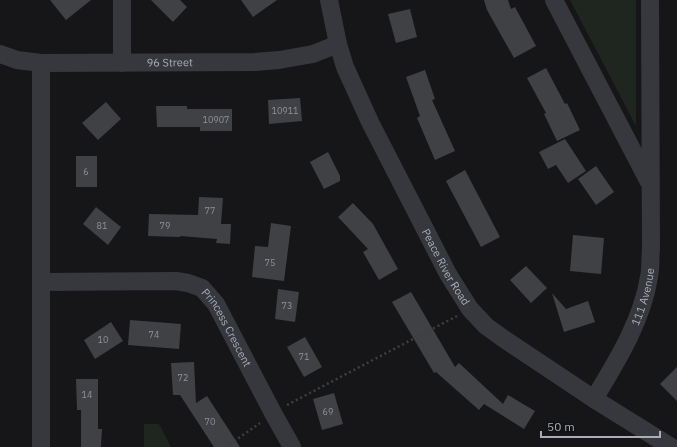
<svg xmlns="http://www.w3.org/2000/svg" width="677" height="447" font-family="'IBM Plex Sans',sans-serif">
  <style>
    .green { fill: #1e261f }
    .building { fill: #404145 }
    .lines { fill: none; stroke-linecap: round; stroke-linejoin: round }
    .path { stroke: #3d3f44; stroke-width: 2.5; stroke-dasharray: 2 3; stroke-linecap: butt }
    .street { stroke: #37383d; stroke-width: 18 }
    .labels { text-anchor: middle; stroke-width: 3; stroke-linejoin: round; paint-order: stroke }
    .number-label { font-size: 9px; fill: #8e929b }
    .street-label { font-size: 11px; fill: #a8adb8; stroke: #111113 }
  </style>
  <rect width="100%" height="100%" fill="#161618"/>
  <path class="green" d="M 570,0 L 636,0 L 636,126 Z
    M 144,424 L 159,424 L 171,447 L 144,447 Z"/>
  <path class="building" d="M 50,0 L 91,0 L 66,20 Z
    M 151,0 L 180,0 L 187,7 L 173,22 Z
    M 241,0 L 277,0 L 253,17 Z
    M 484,0 L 508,0 L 511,9 L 515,7 L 536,46 L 514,58 L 487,10 Z
    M 410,9 L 417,37 L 396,43 L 388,14 Z
    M 546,68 L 565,104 L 567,103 L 580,130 L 557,141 L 544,114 L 546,113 L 527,78 Z
    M 425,70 L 435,99 L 432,100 L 455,151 L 435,160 L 417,118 L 420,116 L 406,77 Z
    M 300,98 L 302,121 L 269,124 L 268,100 Z
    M 106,102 L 121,119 L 98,140 L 82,123 Z
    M 156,106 L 187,106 L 187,109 L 232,109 L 232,131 L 200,131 L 200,127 L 157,127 Z
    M 565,139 L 586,171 L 568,183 L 556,165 L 548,169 L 539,152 Z
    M 328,152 L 340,176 L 340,181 L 324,189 L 310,162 Z
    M 76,156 L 97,156 L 97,187 L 76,187 Z
    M 596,166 L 614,192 L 596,205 L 578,179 Z
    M 465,170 L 500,237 L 481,247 L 446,181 Z
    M 199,197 L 223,198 L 221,224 L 231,224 L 230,244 L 216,243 L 217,239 L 180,236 L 180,237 L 148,236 L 149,214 L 198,215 Z
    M 353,203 L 373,224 L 398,269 L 379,280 L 363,252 L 368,249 L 338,217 Z
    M 96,207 L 121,227 L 108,245 L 83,224 Z
    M 271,223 L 291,226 L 284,281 L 252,277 L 255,246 L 268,247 Z
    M 573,235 L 604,238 L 601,274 L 570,271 Z
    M 526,266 L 547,288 L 531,303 L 510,280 Z
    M 278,289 L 299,292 L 295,322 L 275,319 Z
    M 411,292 L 455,367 L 459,363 L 503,404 L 508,395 L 535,411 L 524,429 L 484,404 L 479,410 L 436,372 L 434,373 L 392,302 Z
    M 552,293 L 566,309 L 588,301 L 595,322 L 564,332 Z
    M 130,320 L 181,324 L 179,349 L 128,345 Z
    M 111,322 L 123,341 L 95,359 L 84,340 Z
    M 305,337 L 322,367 L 304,377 L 287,347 Z
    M 194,362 L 196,403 L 207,396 L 240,447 L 214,447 L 180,395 L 173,395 L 171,363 Z
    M 677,367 L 677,401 L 660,384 Z
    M 76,379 L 98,379 L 98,429 L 102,429 L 101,447 L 81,447 L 81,410 L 77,410 Z
    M 334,393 L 343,424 L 322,430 L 313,399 Z"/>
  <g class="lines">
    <path class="path" d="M 287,405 L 457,316
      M 226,447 L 260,423"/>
    <g class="street">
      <path id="s1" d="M 329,0 L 338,44 L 345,67 L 370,122 L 448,274 L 470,309 L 486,326 L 504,339 L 594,399 L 671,447"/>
      <path d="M 554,0 L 649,182"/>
      <path id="s2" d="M 0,54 L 17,60 L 41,63 L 255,62 L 279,60 L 313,54 L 338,44"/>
      <path d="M 122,63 L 122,0"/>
      <path id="s3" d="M 41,282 L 176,281 L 188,283 L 202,288 L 216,304 L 273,413 L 292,447"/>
      <path id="s4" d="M 594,399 C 617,361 642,321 649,277 C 651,268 650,258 651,249 L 650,0"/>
      <path d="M 41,447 L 41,63"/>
    </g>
  </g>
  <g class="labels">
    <g class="number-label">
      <text x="285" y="114">10911</text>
      <text x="216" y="123">10907</text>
      <text x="86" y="175">6</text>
      <text x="210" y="214">77</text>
      <text x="102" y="229">81</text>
      <text x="165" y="229">79</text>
      <text x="270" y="266">75</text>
      <text x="287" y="309">73</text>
      <text x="154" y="338">74</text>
      <text x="103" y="343">10</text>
      <text x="304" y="360">71</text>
      <text x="183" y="381">72</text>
      <text x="87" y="398">14</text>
      <text x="328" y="415">69</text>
      <text x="210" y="425">70</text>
    </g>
    <g class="street-label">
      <text dy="4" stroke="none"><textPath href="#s2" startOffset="171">96 Street</textPath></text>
      <text dy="4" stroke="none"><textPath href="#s1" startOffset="293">Peace River Road</textPath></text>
      <text dy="4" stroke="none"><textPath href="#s4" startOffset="114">111 Avenue</textPath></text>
      <text dy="4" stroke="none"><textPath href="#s3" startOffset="209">Princess Crescent</textPath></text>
    </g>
  </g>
  <path d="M541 431v6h119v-6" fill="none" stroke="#a8adb8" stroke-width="2"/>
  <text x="547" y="431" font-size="12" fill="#a8adb8" stroke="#111113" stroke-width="3" paint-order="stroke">50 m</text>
</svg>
